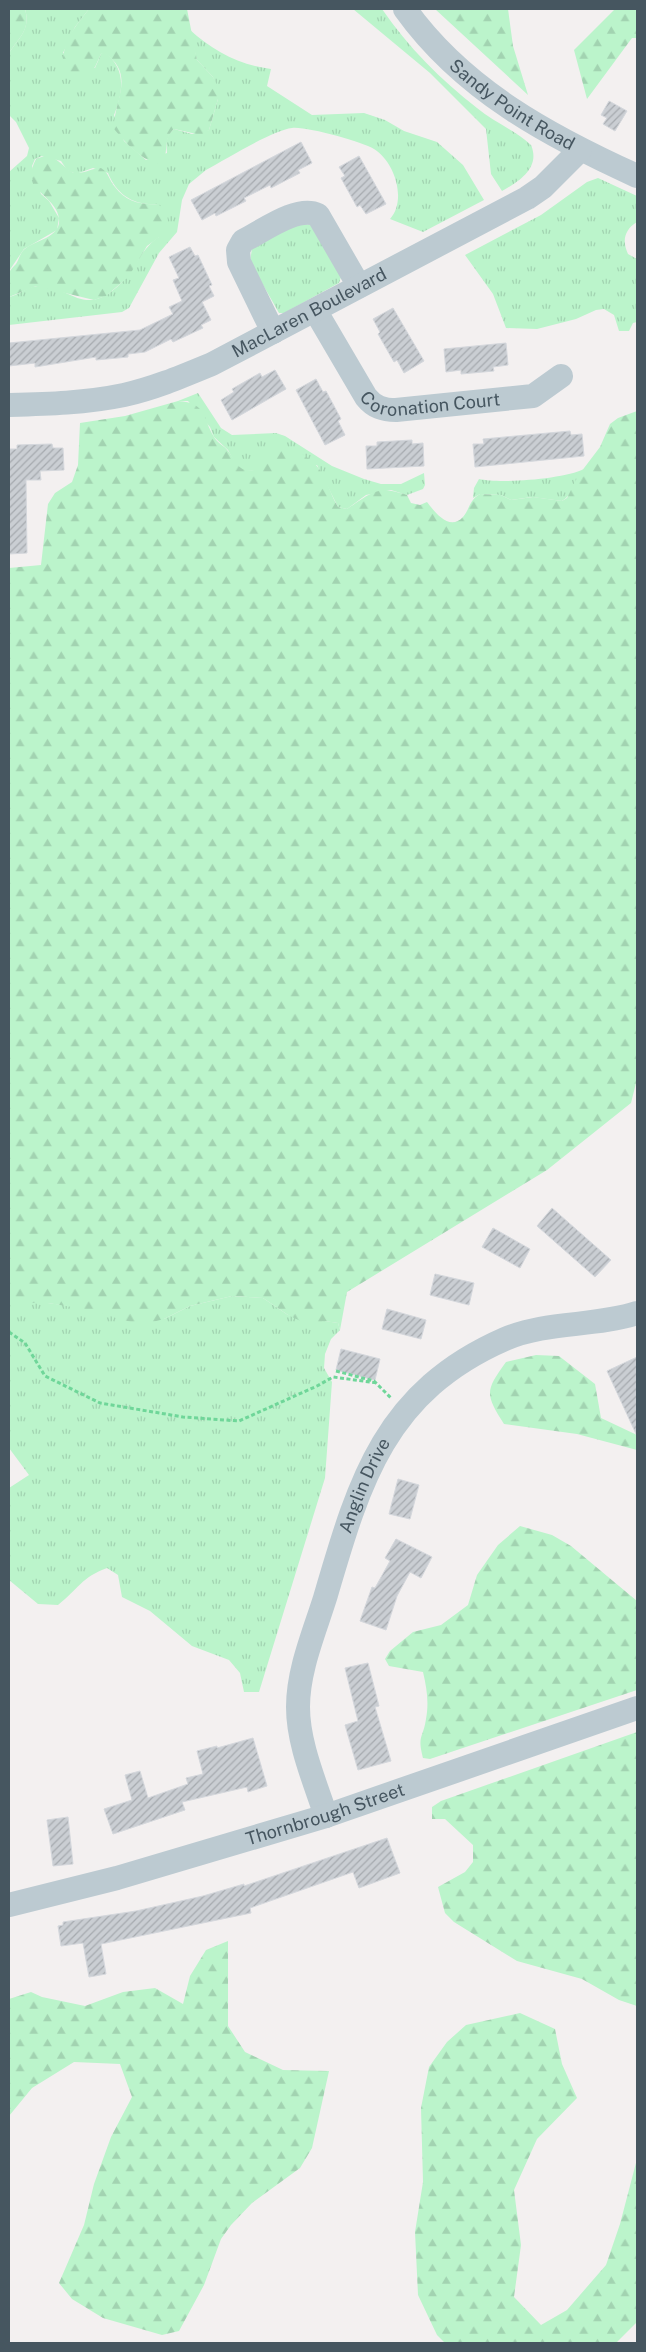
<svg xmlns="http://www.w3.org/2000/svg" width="646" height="2352" font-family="'Public Sans',sans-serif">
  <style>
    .grass { fill: url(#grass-tufts) }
    .forest { fill: url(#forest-firs) }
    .building { fill: url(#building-hatch); stroke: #d4d7dc }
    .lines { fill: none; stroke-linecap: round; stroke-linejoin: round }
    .path { stroke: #6fd699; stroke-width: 3; stroke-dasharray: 4 2.5; stroke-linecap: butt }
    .minor { stroke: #bccad1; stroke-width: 24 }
    .labels { text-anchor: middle; stroke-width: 4.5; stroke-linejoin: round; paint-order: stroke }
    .street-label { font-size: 18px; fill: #465660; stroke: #fff }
  </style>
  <defs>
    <pattern id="grass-tufts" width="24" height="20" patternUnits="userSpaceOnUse" patternTransform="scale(1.25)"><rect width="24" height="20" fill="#bbf4cb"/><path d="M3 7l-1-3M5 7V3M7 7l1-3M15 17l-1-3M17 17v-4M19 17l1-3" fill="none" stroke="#a2d3b1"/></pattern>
    <pattern id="forest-firs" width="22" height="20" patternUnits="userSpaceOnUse" patternTransform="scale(1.25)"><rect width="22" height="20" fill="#bbf4cb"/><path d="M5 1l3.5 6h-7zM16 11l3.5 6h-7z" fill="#a2d3b1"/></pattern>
    <pattern id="building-hatch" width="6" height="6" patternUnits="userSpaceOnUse" patternTransform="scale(1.25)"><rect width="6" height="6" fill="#caced3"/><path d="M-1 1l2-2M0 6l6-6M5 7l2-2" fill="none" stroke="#a6aaaf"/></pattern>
  </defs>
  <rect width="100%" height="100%" fill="#f3f0f0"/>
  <path class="grass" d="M 25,9 L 89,9 L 75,27 L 63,53 L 95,68 L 101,54 L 104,52 C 127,68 123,93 114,115 L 124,141 L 146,160 L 167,153 C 166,143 166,135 174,129 L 192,134 L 209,130 L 218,99 L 213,77 L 197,60 L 189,29 C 213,51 239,65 271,69 L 267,86 L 312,115 L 364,113 L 385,120 L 404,131 L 437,142 L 463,165 L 484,200 L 423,232 L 390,219 C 407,200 395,162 374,149 C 362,142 306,126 292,128 C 273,130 226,159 206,170 L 189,184 L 182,200 L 177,232 L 159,253 L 129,308 L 122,312 L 9,325 L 9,297 C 19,295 28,286 38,286 C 71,286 83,317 117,287 C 134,272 141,248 159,237 L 158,204 C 134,206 117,195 108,173 L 93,168 L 76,174 L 67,170 L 61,161 L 42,156 L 35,159 L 32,166 L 41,194 L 49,201 L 59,218 L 57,230 L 24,249 L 9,271 L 9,172 L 27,156 L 29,148 L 16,122 L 9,115 L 9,53 C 19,38 31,29 25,9 Z
    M 353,9 L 382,9 C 408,47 441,80 477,108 C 494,122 516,131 531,145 C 541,168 518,182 502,191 L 491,174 L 486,129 L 430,73 Z
    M 598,178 L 637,196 L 637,222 C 624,230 622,241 628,254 L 637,259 L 637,322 L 633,323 L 629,331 L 619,331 L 614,315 L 604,309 L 596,310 L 576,319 L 537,329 L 506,328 L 493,294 L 465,255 L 541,215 L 587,182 Z
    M 297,223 L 312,225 L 341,277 L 339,283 L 284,313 L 279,313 L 250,262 L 252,248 Z
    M 198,393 L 221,428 L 232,435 L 276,433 L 285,436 L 332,466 L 364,479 L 381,484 L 401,484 L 424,473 L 425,485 L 423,489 L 407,495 L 391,490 L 366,495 L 347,509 L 338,507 L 317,465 L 246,471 L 237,467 L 228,450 L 214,437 L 210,427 L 188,401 L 178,401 Z
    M 584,469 C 576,479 573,495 562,501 L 532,497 L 511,500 L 501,495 L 480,494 L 473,498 L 474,488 L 479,479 C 501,484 564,479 584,469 Z
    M 232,1296 L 263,1298 L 288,1315 L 338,1323 L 340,1330 L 331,1339 L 325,1354 L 324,1368 L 332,1382 L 325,1478 L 259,1692 L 244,1692 L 240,1673 L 229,1660 L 192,1646 L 150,1611 L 122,1597 L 118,1575 L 107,1568 C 82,1577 78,1589 58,1605 L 38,1604 L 9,1580 L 9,1488 L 29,1475 L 9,1448 L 9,1303 L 48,1303 L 164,1319 L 190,1306 Z"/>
  <path class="forest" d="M 9,9 L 25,9 C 31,30 19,37 9,53 Z
    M 89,9 L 187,9 L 197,60 L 213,77 L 219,89 L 218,99 L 209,130 L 201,135 L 174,129 C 164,137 168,149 164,161 L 157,164 C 139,158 126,143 114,129 C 113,101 137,74 104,53 L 101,54 L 95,67 L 81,80 L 67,74 C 56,49 74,28 89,9 Z
    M 435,9 L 508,9 L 513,46 L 528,95 Z
    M 615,9 L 637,9 L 637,38 L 632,38 L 587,99 L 574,50 Z
    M 47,155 C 61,159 68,174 77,173 C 85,173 93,168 101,168 C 109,173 109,180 115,187 C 126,202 141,205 158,204 L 167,212 L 168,223 L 165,233 L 147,246 L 129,276 L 106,296 L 94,300 L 36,286 L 9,297 C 9,289 7,280 9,273 C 10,270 13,267 16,264 C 19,259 21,251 26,248 C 37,240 61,237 59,219 C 57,195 19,191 36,159 Z
    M 178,401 C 207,403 202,417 214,437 C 217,443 225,446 228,451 C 237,462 237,472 254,470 C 257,465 259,457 263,453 C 277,439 306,453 316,465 C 327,477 330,494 338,507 L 347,509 C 372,493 376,485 407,495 L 411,503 L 420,505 L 427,502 C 434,511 449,532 463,517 C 470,509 469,500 480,494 L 501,495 L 511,500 L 533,497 L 562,501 L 567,498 L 578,476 L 600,447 L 610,424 L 618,418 L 637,411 L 637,1079 L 631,1103 L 547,1170 L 347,1292 L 340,1330 L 338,1323 L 324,1321 L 311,1326 L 288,1315 L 263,1298 L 232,1296 L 190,1306 L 164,1319 L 141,1325 L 90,1310 L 48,1303 L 9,1303 L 9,568 L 41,565 L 48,504 L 55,493 L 72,482 L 78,465 L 80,423 L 125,416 Z
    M 536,1355 L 559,1356 L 595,1384 L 601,1418 L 637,1435 L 637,1450 L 577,1434 L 504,1424 C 485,1394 485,1391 506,1362 Z
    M 520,1526 L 552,1535 L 571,1546 L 637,1601 L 637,1690 L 430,1759 L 423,1758 C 417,1735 423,1739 426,1719 C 429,1703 427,1689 423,1672 L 389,1666 L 385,1659 L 390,1651 L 413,1632 L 441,1625 L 468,1605 L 477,1575 L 498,1545 Z
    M 637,1732 L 637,2006 L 619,2000 L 582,1979 L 517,1961 L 454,1922 L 445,1913 L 438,1887 L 465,1872 L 473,1862 L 473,1845 L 445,1819 L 432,1819 L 432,1807 L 441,1801 Z
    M 228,1941 L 228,2026 L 245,2052 L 283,2070 L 329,2071 L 312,2148 L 300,2168 L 252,2203 L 231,2225 L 221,2239 L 204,2285 L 179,2331 L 162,2335 L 103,2318 L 72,2299 L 59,2283 L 84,2225 L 94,2184 L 111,2137 L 132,2097 L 120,2064 L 74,2062 L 32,2088 L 9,2116 L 9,1999 L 31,1992 L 42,1997 L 85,2006 L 123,1992 L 155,1988 L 183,2004 L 190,1976 L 206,1950 Z
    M 520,2013 L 555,2029 L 562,2064 L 577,2098 L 537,2139 L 514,2190 L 521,2245 L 514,2297 L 541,2325 L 567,2310 L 606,2265 L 620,2224 L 637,2159 L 637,2322 L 616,2343 L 445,2343 L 437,2335 L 418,2295 L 415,2232 L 423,2182 L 421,2108 L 429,2067 L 447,2042 L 466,2025 Z"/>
  <path class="building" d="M 609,101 L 627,111 L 615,131 L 603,124 L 607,118 L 601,115 Z
    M 301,142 L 312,163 L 298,170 L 300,173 L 271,188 L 270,185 L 244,198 L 246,201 L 216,216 L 215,213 L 202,220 L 191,200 Z
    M 359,156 L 386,204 L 366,214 L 360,205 L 357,207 L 341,178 L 345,176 L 339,167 Z
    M 190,247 L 195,256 L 198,255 L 212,285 L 209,286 L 214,296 L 202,302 L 211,320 L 201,325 L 203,328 L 173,342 L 171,339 L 145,352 L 128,354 L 128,357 L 96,360 L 96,357 L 35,367 L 35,363 L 9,366 L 9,343 L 140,330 L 173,314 L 169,307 L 182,301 L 173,280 L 179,278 L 169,257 Z
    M 393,308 L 424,361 L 404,373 L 397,360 L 394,362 L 378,334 L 380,332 L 373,319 Z
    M 506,343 L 508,365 L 493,367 L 494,371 L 461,374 L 461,370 L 446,372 L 444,349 Z
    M 275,370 L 286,389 L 232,420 L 221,400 L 234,392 L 232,389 L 260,373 L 262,377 Z
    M 316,379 L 323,392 L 326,391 L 341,419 L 338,421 L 345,435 L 325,445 L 296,390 Z
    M 570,431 L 571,435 L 582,434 L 584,456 L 475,467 L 473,444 L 484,444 L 483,439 Z
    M 412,440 L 412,444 L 423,443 L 424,466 L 367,469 L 366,446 L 377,446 L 377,442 Z
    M 52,444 L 53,448 L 63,448 L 64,470 L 40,471 L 41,480 L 26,480 L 27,553 L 9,554 L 9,449 L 17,449 L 17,445 Z
    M 552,1208 L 611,1260 L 595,1277 L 537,1226 Z
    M 493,1228 L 530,1249 L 520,1268 L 482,1247 Z
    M 435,1274 L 474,1283 L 469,1305 L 430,1295 Z
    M 387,1309 L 426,1320 L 421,1339 L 382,1329 Z
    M 341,1349 L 380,1359 L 375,1380 L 336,1370 Z
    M 637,1357 L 637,1436 L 607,1371 Z
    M 398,1479 L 419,1485 L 410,1519 L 389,1514 Z
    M 396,1539 L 432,1557 L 421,1578 L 410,1572 L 397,1596 L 386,1630 L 360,1621 L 372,1587 L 375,1588 L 390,1561 L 385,1558 Z
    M 368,1663 L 379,1706 L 375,1707 L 391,1761 L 358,1770 L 345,1725 L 358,1721 L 345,1668 Z
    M 253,1738 L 267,1786 L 248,1792 L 247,1787 L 182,1802 L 185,1810 L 113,1834 L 104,1809 L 132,1800 L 125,1775 L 140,1771 L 148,1798 L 188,1784 L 186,1778 L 203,1774 L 197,1751 L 217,1746 L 217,1748 Z
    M 68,1817 L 73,1864 L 53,1866 L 47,1820 Z
    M 387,1838 L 400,1873 L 359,1888 L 353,1872 L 250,1908 L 251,1913 L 101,1944 L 106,1974 L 89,1977 L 83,1943 L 61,1946 L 58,1926 L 63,1925 L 63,1922 L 136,1911 L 203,1896 L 244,1884 L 244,1886 Z"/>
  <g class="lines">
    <path class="path" d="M 9,1332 L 25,1343 L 45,1376 L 100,1403 L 183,1417 L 239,1421 L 317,1386 L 333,1377 L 377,1383
      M 336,1371 L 374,1381 L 392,1399"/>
    <g class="minor">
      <path id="s1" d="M 405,9 C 463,90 549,136 637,176"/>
      <path id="s2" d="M 315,310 L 366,397 C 374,407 383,410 396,410 L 533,396 L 561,376"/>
      <path d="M 273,332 L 239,262 L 238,250 L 243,241 C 263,231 297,205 318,215 L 359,286"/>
      <path id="s3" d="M 9,405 C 47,404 86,403 124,395 C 155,388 183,376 212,364 L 527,198 L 543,187 L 580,150"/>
      <path id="s4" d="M 326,1816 C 315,1782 298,1744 298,1707 C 298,1670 314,1633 325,1598 C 359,1482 384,1392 505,1339 C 547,1321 594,1327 637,1313"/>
      <path id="s5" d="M 9,1905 L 117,1878 L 326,1816 L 637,1708"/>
    </g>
  </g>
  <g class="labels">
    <g class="street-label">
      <text dy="6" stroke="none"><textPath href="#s1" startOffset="145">Sandy Point Road</textPath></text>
      <text dy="6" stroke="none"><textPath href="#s3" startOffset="319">MacLaren Boulevard</textPath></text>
      <text dy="6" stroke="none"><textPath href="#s2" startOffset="168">Coronation Court</textPath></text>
      <text dy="6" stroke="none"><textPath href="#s4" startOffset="345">Anglin Drive</textPath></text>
      <text dy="6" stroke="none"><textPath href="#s5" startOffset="329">Thornbrough Street</textPath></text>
    </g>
  </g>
  <rect width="646" height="2352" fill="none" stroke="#465660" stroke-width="20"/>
</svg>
